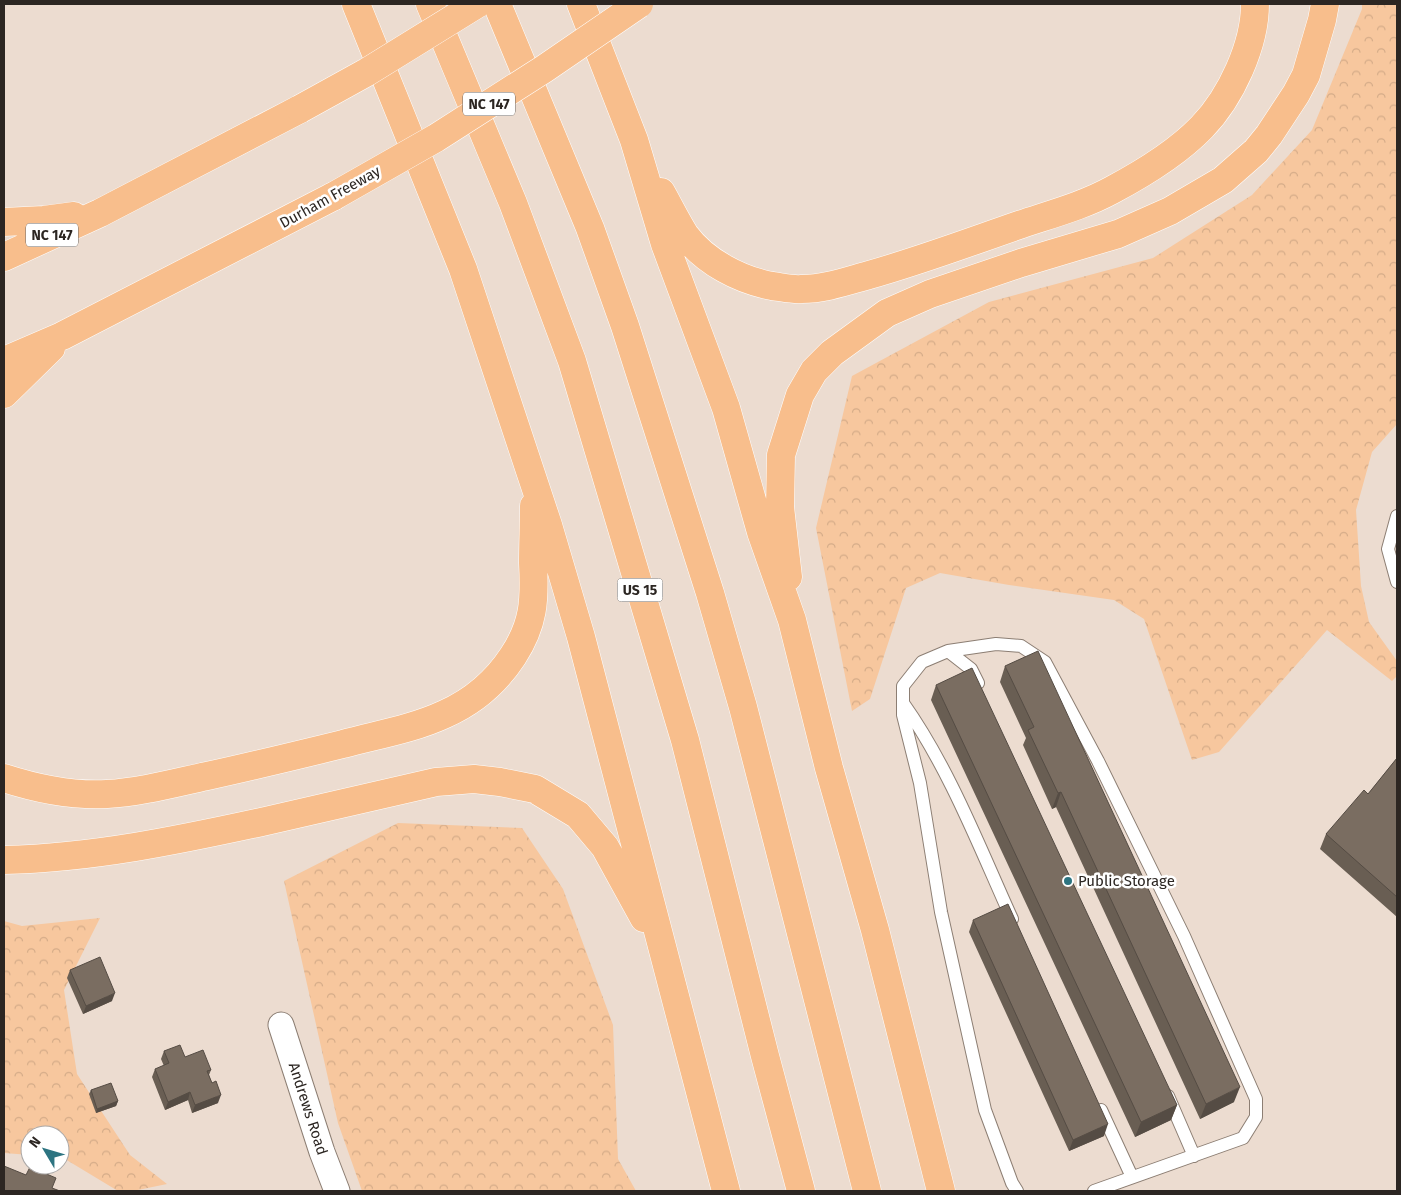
<svg xmlns="http://www.w3.org/2000/svg" width="1401" height="1195" font-family="'Fira Sans',sans-serif">
  <style>
    .forest { fill: url(#forest-crowns) }
    .lines { fill: none; stroke-linecap: round; stroke-linejoin: round }
    .lane-casing { stroke: #8c7e73; stroke-width: 14 }
    .street-casing { stroke: #8c7e73; stroke-width: 27 }
    .highway-casing { stroke: #fff; stroke-width: 29 }
    .lane { stroke: #fff; stroke-width: 12 }
    .street { stroke: #fff; stroke-width: 25 }
    .highway { stroke: #f8be8c; stroke-width: 28 }
    .highway-bridge-casing { stroke: #fff; stroke-width: 29; stroke-linecap: butt }
    .highway-bridge { stroke: #f8be8c; stroke-width: 28 }
    .wall { fill: #695e53 }
    .shaded-wall { fill: #554c44 }
    .building { fill: #7a6d61; stroke: #554c44 }
    .poi-dot { fill: #2d7481; stroke: #fff; stroke-width: 2 }
    .labels { text-anchor: middle; stroke-width: 5; stroke-linejoin: round; paint-order: stroke }
    .shield { fill: #fff; stroke: #6b6764; stroke-width: 1 }
    .shield-label { font-size: 14px; font-weight: bold; fill: #2c2622 }
    .street-label { font-size: 15px; fill: #2c2622; stroke: #fff }
    .poi-label { font-size: 15px; fill: #2c2622; stroke: #fff; text-anchor: start }
  </style>
  <defs>
    <pattern id="forest-crowns" width="20" height="18" patternUnits="userSpaceOnUse" patternTransform="scale(1.25)"><rect width="20" height="18" fill="#f7c79e"/><path d="M2 6a3 3 0 1 1 6 0M12 15a3 3 0 1 1 6 0" fill="none" stroke="#d4ab88"/></pattern>
  </defs>
  <rect width="100%" height="100%" fill="#ecdcd0"/>
  <path class="forest" d="M 1362,4 L 1397,4 L 1397,424 L 1372,452 L 1356,510 L 1361,586 L 1369,622 L 1397,661 L 1397,676 L 1392,681 L 1327,630 L 1219,752 L 1192,760 L 1144,619 L 1114,600 L 1009,585 L 940,573 L 906,588 L 870,699 L 852,711 L 816,528 L 852,376 L 989,302 L 1153,258 L 1252,195 L 1312,130 L 1362,9 Z
    M 398,823 L 522,828 L 563,889 L 613,1025 L 618,1159 L 636,1191 L 362,1191 L 338,1123 L 284,881 Z
    M 100,918 L 64,990 L 77,1074 L 130,1155 L 167,1184 L 133,1191 L 118,1191 L 65,1159 L 60,1158 L 60,1135 L 30,1135 L 30,1155 L 4,1153 L 4,921 L 22,926 Z"/>
  <g class="lines">
    <g class="lane-casing">
      <path id="lane" d="M 1397,516 L 1388,549 L 1397,582
        M 948,651 L 971,669 L 978,683
        M 903,703 C 949,768 979,846 1012,919
        M 1168,1096 L 1194,1156
        M 1101,1110 L 1132,1177
        M 1017,1191 L 1012,1183 L 985,1110 L 941,912 L 920,783 L 903,715 L 903,686 L 922,662 L 948,651 L 996,644 L 1021,646 L 1045,662 L 1098,761 L 1184,936 L 1256,1099 L 1256,1117 L 1243,1138 L 1094,1191"/>
    </g>
    <g class="street-casing">
      <g id="street">
        <path id="s1" d="M 281,1025 L 322,1152 L 337,1191"/>
      </g>
    </g>
    <g class="highway-casing">
      <path id="highway" d="M 356,4 L 463,269 L 548,525 L 581,637 L 726,1191
        M 430,4 L 513,203 L 572,361 L 685,740 L 765,1056 L 801,1191
        M 497,4 L 590,228 L 625,326 L 710,593 L 743,707 L 867,1191
        M 581,4 L 634,140 L 665,244 L 726,408 L 761,532 L 792,620 L 829,768 L 875,930 L 941,1191
        M 661,192 C 669,206 676,221 685,235 C 705,262 740,280 772,286 C 781,287 792,290 802,289 C 825,289 847,281 869,275 C 919,261 967,243 1016,226 C 1048,215 1083,206 1112,190 C 1144,173 1177,153 1202,127 C 1231,97 1255,45 1255,4
        M 4,222 L 44,220 L 74,216
        M 4,257 L 100,213 L 300,109
        M 4,361 L 62,336 L 334,196
        M 4,394 L 51,348
        M 788,577 L 780,507 L 781,455 L 800,395 L 814,371 L 832,353 L 887,313 L 930,294 L 1021,263 L 1118,234 L 1170,211 L 1223,180 L 1256,151 L 1269,135 L 1296,94 L 1306,75 L 1322,20 L 1325,4
        M 4,778 C 38,789 71,796 107,794 C 141,792 174,783 207,776 C 253,766 298,755 343,744 C 376,735 413,729 445,714 C 472,702 496,682 513,656 C 534,624 535,600 533,563 C 533,544 534,525 534,506
        M 4,860 C 93,858 179,840 266,821 C 323,808 379,795 436,782 L 474,779 L 500,782 L 535,789 L 578,815 L 605,847 L 644,918"/>
    </g>
    <use href="#lane" class="lane"/>
    <use href="#street" class="street"/>
    <use href="#highway" class="highway"/>
    <g class="highway-bridge-casing">
      <path id="highway-bridge" d="M 300,109 L 367,72 L 477,4
        M 334,196 L 436,138 L 544,69 L 639,4"/>
    </g>
    <use href="#highway-bridge" class="highway-bridge"/>
  </g>
  <path class="wall" d="M 1005,666 L 1234,1102 L 1200,1119 L 1056,807 L 1052,809 L 1023,745 L 1026,738 L 1000,682 Z
    M 936,685 L 1177,1105 L 1171,1120 L 1135,1137 L 931,700 Z
    M 1397,758 L 1397,917 L 1320,849 L 1326,834 L 1368,794 Z
    M 973,920 L 1104,1136 L 1069,1151 L 969,932 Z
    M 70,970 L 112,1001 L 83,1014 L 67,978 Z
    M 164,1051 L 185,1057 L 211,1070 L 209,1075 L 218,1103 L 192,1113 L 188,1100 L 165,1110 L 152,1077 L 155,1069 L 164,1066 L 161,1059 Z
    M 91,1090 L 118,1101 L 116,1106 L 96,1113 L 89,1094 Z"/>
  <path class="shaded-wall" d="M 1061,792 L 1056,807 L 1052,809 L 1058,793 Z
    M 115,993 L 112,1001 L 83,1014 L 86,1006 Z
    M 1240,1087 L 1234,1102 L 1200,1119 L 1206,1104 Z
    M 190,1092 L 188,1100 L 165,1110 L 168,1102 Z
    M 221,1095 L 218,1103 L 192,1113 L 195,1105 Z
    M 118,1101 L 116,1106 L 96,1113 L 97,1109 Z
    M 1177,1105 L 1171,1120 L 1135,1137 L 1141,1122 Z
    M 1108,1124 L 1104,1136 L 1069,1151 L 1073,1140 Z"/>
  <path class="building" d="M 1038,651 L 1240,1087 L 1206,1104 L 1061,792 L 1058,793 L 1028,730 L 1034,727 L 1005,666 Z
    M 972,668 L 1177,1105 L 1141,1122 L 936,685 Z
    M 1397,758 L 1397,897 L 1326,834 L 1364,790 L 1368,794 Z
    M 1008,904 L 1108,1124 L 1073,1140 L 973,920 Z
    M 100,957 L 115,993 L 86,1006 L 70,970 Z
    M 180,1045 L 185,1057 L 203,1050 L 211,1070 L 207,1071 L 212,1083 L 216,1081 L 221,1095 L 195,1105 L 190,1092 L 168,1102 L 155,1069 L 169,1063 L 164,1051 Z
    M 111,1083 L 118,1101 L 97,1109 L 91,1090 Z
    M 4,1166 L 26,1175 L 30,1167 L 56,1178 L 52,1188 L 60,1191 L 4,1191 Z"/>
  <circle class="poi-dot" cx="1068" cy="881" r="5"/>
  <g class="labels">
    <g class="shield">
      <rect x="463" y="92.5" width="52" height="23" rx="4"/>
      <rect x="26" y="223.5" width="52" height="23" rx="4"/>
      <rect x="617.5" y="578.5" width="45" height="23" rx="4"/>
    </g>
    <g class="shield-label">
      <text x="489" y="109">NC 147</text>
      <text x="52" y="240">NC 147</text>
      <text x="640" y="595">US 15</text>
    </g>
    <g class="street-label">
      <text transform="translate(330 197) rotate(-29)" y="5">Durham Freeway</text>
      <text dy="5" stroke="none"><textPath href="#s1" startOffset="88">Andrews Road</textPath></text>
    </g>
    <g class="poi-label">
      <text x="1078" y="886">Public Storage</text>
    </g>
  </g>
  <rect width="1401" height="1195" fill="none" stroke="#2c2622" stroke-width="10"/>
  <g transform="translate(45 1150) rotate(308)"><circle r="24" fill="#ffffff" stroke="#aba8a7"/>
  <path d="M0-4L9 19L0 12L-9 19Z" fill="#2d7481"/>
  <text y="-8" font-size="14" font-weight="bold" text-anchor="middle" fill="#2c2622">N</text>
  </g>
</svg>
